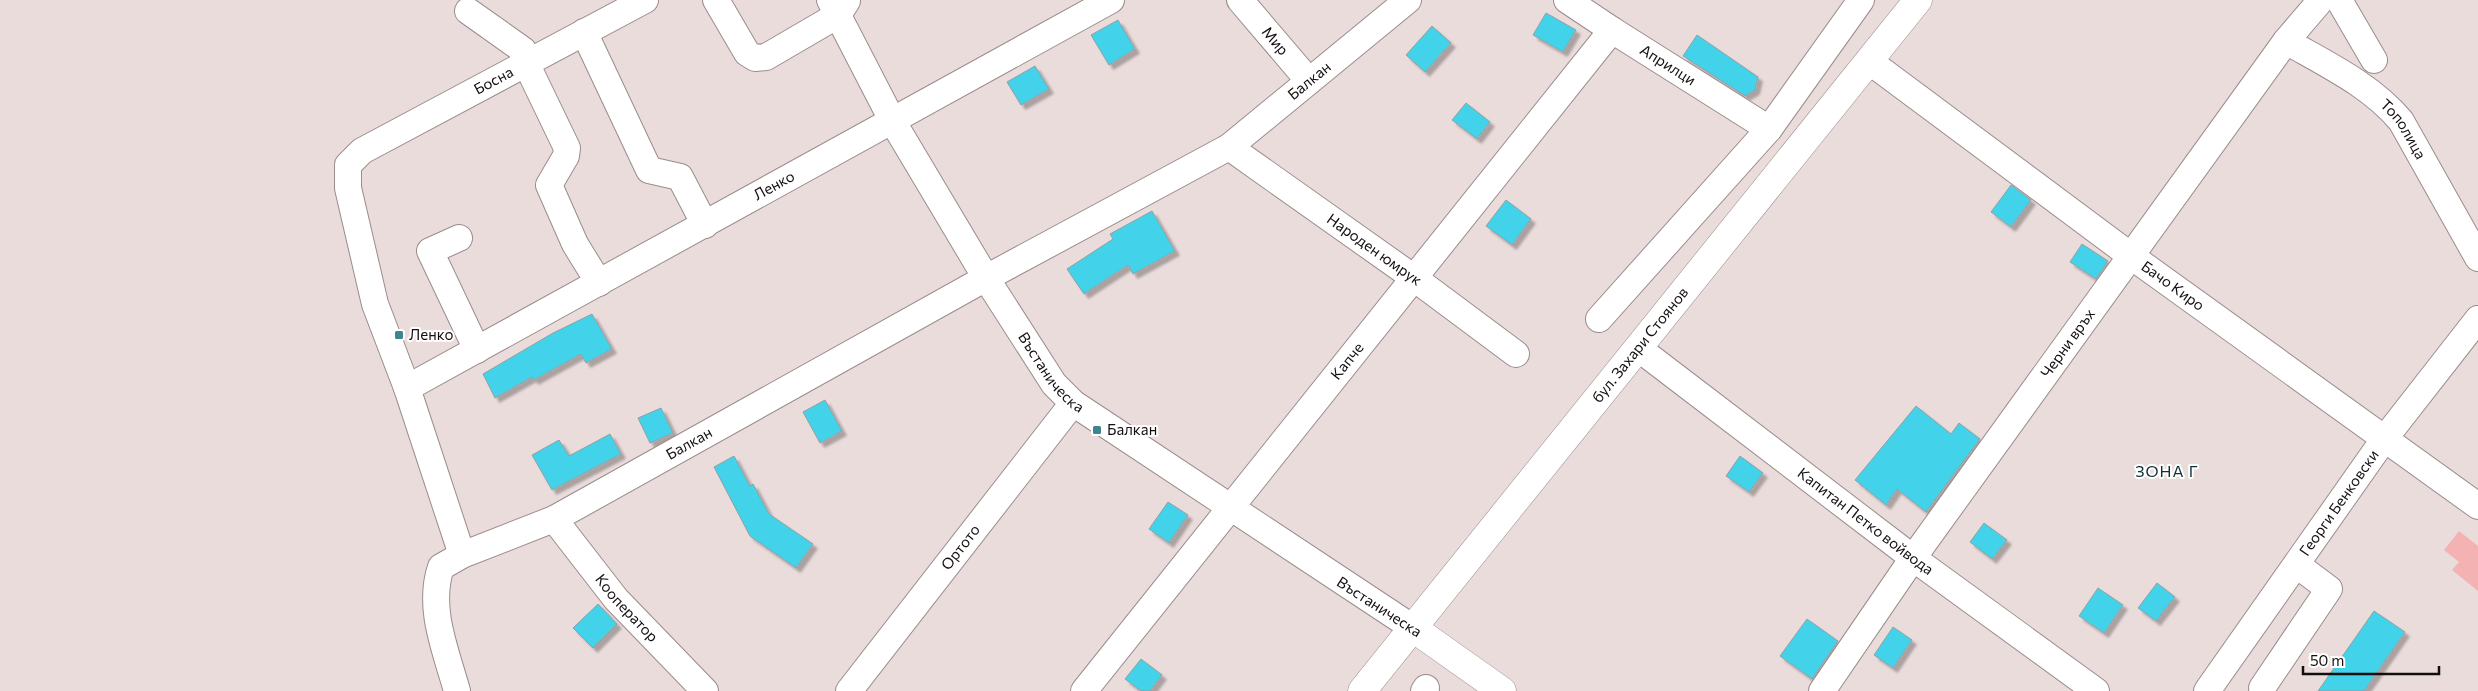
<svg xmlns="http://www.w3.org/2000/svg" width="2478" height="691" font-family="Commissioner,sans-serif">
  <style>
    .green { fill: #f5b2b2 }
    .building { fill: #42d2e9; stroke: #92a0a2; filter: url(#shadow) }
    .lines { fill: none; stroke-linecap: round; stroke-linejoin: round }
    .minor-casing { stroke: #9a8c8c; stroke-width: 28 }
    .major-casing { stroke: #9a8c8c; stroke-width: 29 }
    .minor { stroke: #fff; stroke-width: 26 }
    .major { stroke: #fff; stroke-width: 28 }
    .poi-dot { fill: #3f8491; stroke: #fff; stroke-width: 2 }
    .labels { text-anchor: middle; stroke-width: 4; stroke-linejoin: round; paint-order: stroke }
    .street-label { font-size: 15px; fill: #140f0f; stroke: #fff }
    .poi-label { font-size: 15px; fill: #140f0f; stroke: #fff; text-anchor: start }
    .neighbourhood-label { font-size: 16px; letter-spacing: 1px; fill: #0e3035; stroke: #fff }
  </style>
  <defs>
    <filter id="shadow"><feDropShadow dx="4.5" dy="4.5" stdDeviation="1" flood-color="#0004"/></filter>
  </defs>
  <rect width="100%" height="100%" fill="#ebdcdc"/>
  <path class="green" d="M 2459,531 L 2478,546 L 2478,591 L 2452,570 L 2459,562 L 2444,550 Z"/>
  <path class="building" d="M 1546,13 L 1576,30 L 1563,52 L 1533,35 Z
    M 1118,20 L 1135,49 L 1109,65 L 1091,35 Z
    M 1432,26 L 1451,43 L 1425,72 L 1406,55 Z
    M 1697,35 L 1758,77 L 1755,90 L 1745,96 L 1683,56 Z
    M 1035,66 L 1049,89 L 1021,105 L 1007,82 Z
    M 1466,103 L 1490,122 L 1477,139 L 1452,120 Z
    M 2011,185 L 2031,200 L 2011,227 L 1991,212 Z
    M 1506,200 L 1531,219 L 1512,245 L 1486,226 Z
    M 1152,211 L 1175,251 L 1133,274 L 1128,265 L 1084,294 L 1067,269 L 1113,239 L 1110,234 Z
    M 2082,244 L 2108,261 L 2096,279 L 2070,262 Z
    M 592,314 L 612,349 L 586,363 L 581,354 L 534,380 L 532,377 L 495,398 L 483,374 L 553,333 Z
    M 825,400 L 842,431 L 820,443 L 803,412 Z
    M 1916,406 L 1951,434 L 1959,423 L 1980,439 L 1926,512 L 1897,489 L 1886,505 L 1855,480 Z
    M 661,408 L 673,433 L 650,443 L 638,418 Z
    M 610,434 L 621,454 L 552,490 L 532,455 L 559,440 L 569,456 Z
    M 734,456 L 750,486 L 753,484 L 769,514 L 813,544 L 796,568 L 750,536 L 714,467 Z
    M 1740,456 L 1763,473 L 1749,492 L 1726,476 Z
    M 1168,502 L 1188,515 L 1169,543 L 1149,529 Z
    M 1984,523 L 2007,540 L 1992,559 L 1970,542 Z
    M 2157,583 L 2175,597 L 2156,621 L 2138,608 Z
    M 2098,588 L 2123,605 L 2104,633 L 2079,616 Z
    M 598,604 L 617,624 L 593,648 L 573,628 Z
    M 2374,611 L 2405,632 L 2364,691 L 2318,691 Z
    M 1807,619 L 1838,641 L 1812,679 L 1780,656 Z
    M 1893,627 L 1912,640 L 1893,668 L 1874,655 Z
    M 1141,659 L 1162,675 L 1150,691 L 1141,691 L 1125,679 Z"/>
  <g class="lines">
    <g class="minor-casing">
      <g id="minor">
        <path d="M 716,0 L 747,53 L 755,58 L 766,57 L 838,15 L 847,1"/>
        <path id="s1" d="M 830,0 L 893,122 L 986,278 L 1054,384 L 1073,403 L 1413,628"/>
        <path id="s2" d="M 1240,0 L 1309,81"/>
        <path id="s3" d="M 1567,0 L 1612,30 L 1769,129"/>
        <path d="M 2339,0 L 2374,60"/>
        <path d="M 468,11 L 523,50 L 526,63 L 567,148 L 566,156 L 549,185 L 575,244 L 599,283"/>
        <path d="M 584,32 L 649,170 L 680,177 L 705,225"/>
        <path id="s4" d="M 2286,41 C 2326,64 2371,85 2401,121 L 2478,258"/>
        <path id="s5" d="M 1869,61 L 2131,256 L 2478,506"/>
        <path id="s6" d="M 1229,147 L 1414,278 L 1516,354"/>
        <path d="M 459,238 L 430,251 L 477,350"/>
        <path d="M 1599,319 L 1769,129 L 1861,0"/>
        <path id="s7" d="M 1638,348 L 1913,558 L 2096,691"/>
        <path id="s8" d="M 407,388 L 375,304 L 348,188 L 348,165 L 362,151 L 645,0"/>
        <path id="s9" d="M 554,519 L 616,599 L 705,691"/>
        <path id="s10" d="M 462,555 L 407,388 L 1111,0"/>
        <path d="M 2262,688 L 2329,589 L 2297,565"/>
        <path id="s11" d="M 457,691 C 446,651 427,608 441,567 L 462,555 L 554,519 L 986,278 L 1229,147 L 1408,0"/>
        <path id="s12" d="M 849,691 L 1073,403"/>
        <path id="s13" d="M 1084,691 L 1612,30"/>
        <path d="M 1424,691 L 1426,688"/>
        <path id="s14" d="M 1822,691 L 1913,558 L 2286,41 L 2321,0"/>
        <path id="s15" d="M 2207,691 L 2385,438 L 2478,319"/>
      </g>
    </g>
    <g class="major-casing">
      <g id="major">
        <path d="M 1413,628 L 1502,691"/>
        <path id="s16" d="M 1362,691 L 1918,0"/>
      </g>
    </g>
    <use href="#minor" class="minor"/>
    <use href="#major" class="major"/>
  </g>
  <g class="poi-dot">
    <rect x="394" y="330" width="10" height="10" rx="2.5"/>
    <rect x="1092" y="425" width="10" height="10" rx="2.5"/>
  </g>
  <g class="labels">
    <g class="street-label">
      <text dy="5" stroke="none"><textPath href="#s2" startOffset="54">Мир</textPath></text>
      <text dy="5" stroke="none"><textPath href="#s3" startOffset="120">Априлци</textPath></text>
      <text dy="5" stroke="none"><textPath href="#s8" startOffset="401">Босна</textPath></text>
      <text dy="5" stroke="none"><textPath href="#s11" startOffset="1125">Балкан</textPath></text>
      <text dy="5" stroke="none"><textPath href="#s4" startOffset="149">Тополица</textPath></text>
      <text dy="5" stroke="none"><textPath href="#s10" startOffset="595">Ленко</textPath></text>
      <text dy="5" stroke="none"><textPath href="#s6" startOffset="178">Народен юмрук</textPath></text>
      <text dy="5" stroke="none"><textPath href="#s5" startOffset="378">Бачо Киро</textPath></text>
      <text dy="5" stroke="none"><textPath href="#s14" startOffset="426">Черни връх</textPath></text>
      <text dy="5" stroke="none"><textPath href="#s16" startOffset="444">бул. Захари Стоянов</textPath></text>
      <text dy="5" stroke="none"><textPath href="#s13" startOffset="422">Капче</textPath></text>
      <text dy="5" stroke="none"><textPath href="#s1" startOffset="434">Въстаническа</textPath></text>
      <text dy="5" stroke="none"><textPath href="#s11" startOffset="405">Балкан</textPath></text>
      <text dy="5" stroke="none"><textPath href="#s15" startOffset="230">Георги Бенковски</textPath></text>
      <text dy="5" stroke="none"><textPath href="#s7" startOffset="286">Капитан Петко войвода</textPath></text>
      <text dy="5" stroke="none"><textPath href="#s12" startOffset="182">Ортото</textPath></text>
      <text dy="5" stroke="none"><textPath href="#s9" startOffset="115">Кооператор</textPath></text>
      <text transform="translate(1379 607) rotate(33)" y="5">Въстаническа</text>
    </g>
    <g class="poi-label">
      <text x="409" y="340">Ленко</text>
      <text x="1107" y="435">Балкан</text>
    </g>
    <g class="neighbourhood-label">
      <text x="2167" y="477">ЗОНА Г</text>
    </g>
  </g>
  <path d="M2303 666v8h136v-8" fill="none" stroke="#140f0f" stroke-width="2.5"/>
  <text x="2310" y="666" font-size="15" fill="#140f0f" stroke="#ffffff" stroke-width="4" paint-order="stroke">50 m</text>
</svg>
